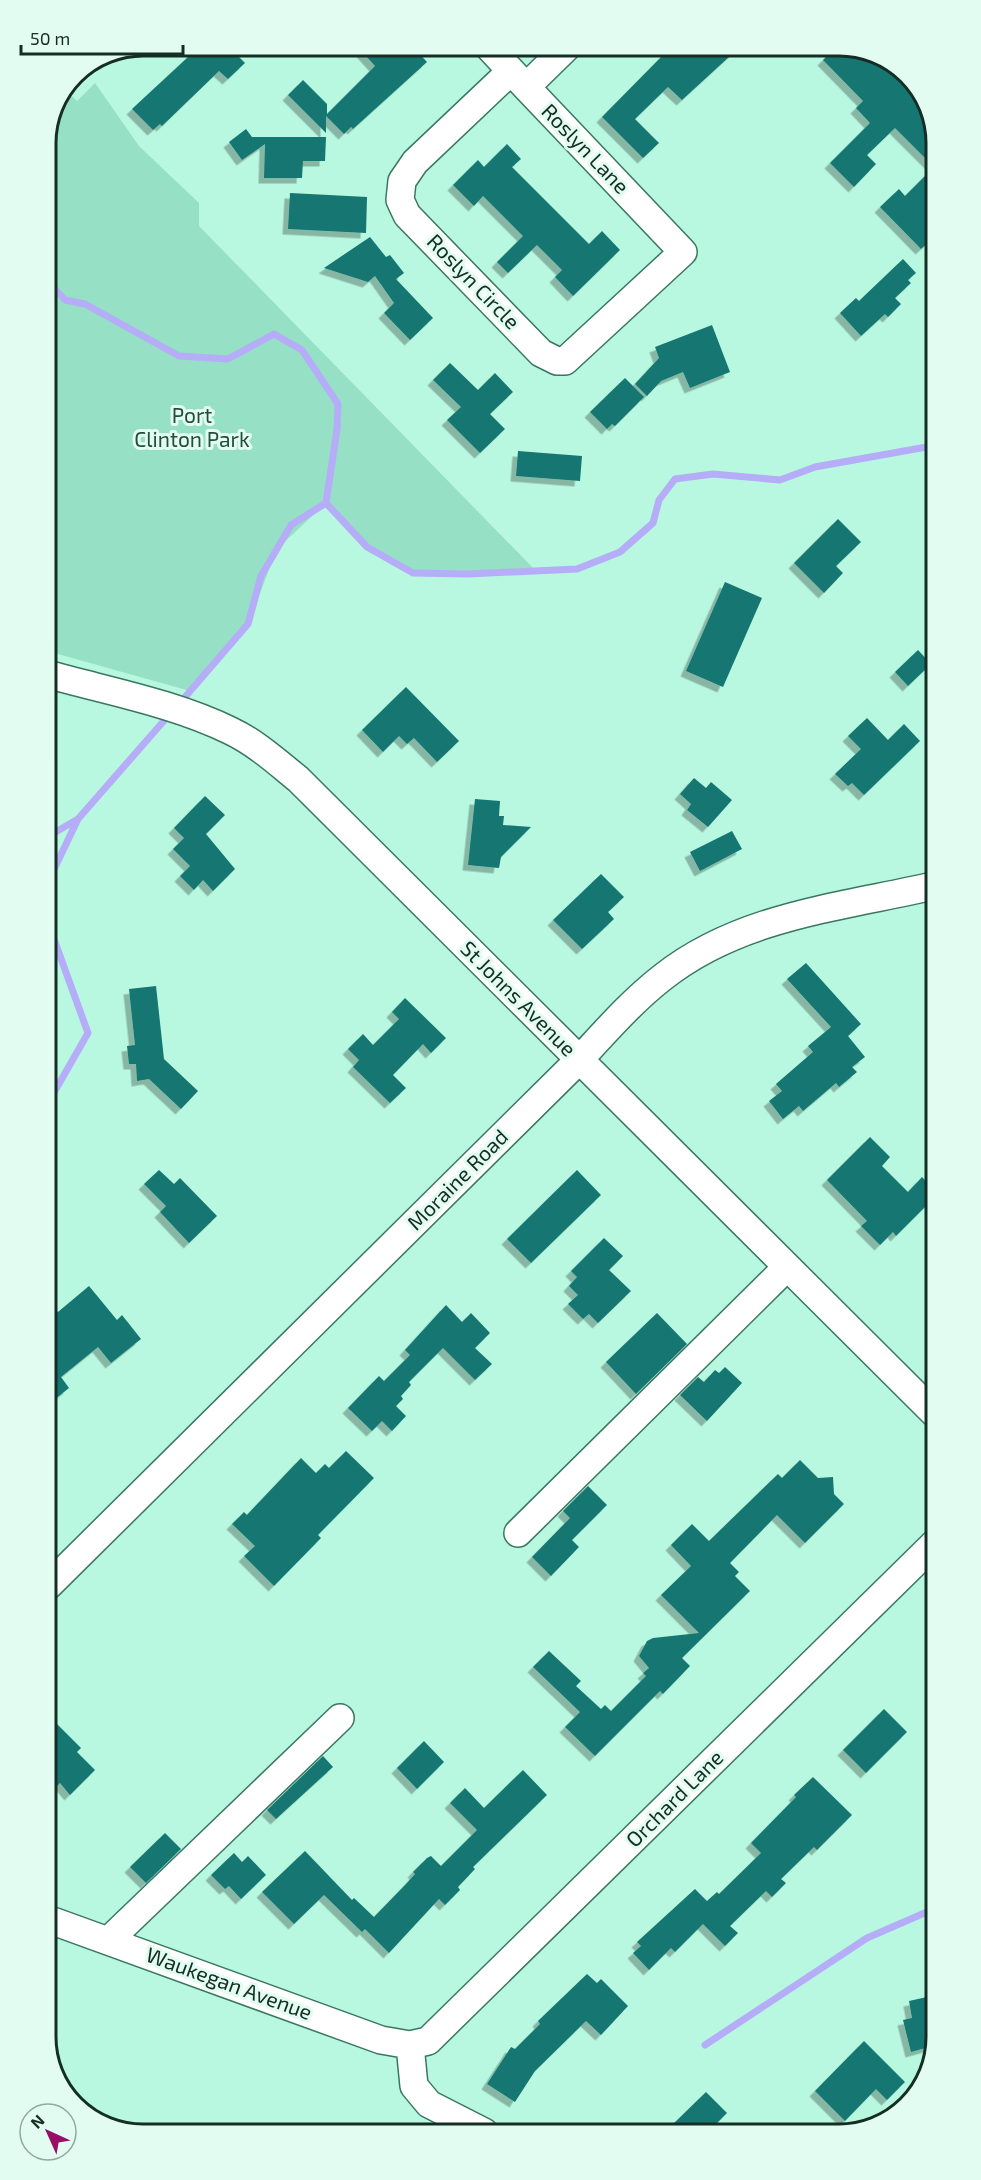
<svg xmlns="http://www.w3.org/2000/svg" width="981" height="2180" font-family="'Exo 2',sans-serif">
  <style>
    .green { fill: #96e0c5 }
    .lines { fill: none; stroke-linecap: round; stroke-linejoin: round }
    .stream { stroke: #b6adf8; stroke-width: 7 }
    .building { fill: #147671; filter: url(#shadow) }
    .minor-casing { stroke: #3a7762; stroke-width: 30 }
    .minor { stroke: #fff; stroke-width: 27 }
    .labels { text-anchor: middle; stroke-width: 6; stroke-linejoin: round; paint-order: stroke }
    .street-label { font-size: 21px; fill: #142e25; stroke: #e3fcf2 }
    .park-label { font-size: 21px; fill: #224d3f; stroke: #e3fcf2 }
    .rim { fill: none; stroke: #142e25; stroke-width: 3 }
  </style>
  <defs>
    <filter id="shadow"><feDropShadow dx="-5.5" dy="5.5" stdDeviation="0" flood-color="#0004"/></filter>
  </defs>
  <rect width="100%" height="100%" fill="#b9f8e0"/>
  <path class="green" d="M 95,83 L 139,146 L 199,203 L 199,226 L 536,571 L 413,573 L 367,547 L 326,503 L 277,549 L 248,624 L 190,691 L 47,651 L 45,136 L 63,97 L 68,92 L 77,101 Z"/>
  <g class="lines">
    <path class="stream" d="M 46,275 L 53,287
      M 46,293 L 53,287 L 65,300 L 85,304 L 179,356 L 228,359 L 274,334 L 302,350 L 338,404 L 337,429 L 326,503
      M 179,704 L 248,624 L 261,576 L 291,525 L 326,503 L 367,547 L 413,573 L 468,574 L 577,569 L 620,552 L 653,523 L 659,500 L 675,479 L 713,474 L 780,480 L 815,467 L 932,446
      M 47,837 L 78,819
      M 47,884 L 78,819 L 169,715
      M 47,920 L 88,1033 L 48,1103
      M 705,2045 L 867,1938 L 936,1908"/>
  </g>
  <path class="building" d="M 201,45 L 227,45 L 245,63 L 228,79 L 219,71 L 162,126 L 160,124 L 153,130 L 132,109 Z
    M 356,45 L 411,45 L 427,62 L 353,129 L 351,127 L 344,134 L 326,116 L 326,133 L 288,95 L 303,80 L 327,104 L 327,114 L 375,66 Z
    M 673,45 L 742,45 L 682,100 L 668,87 L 635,119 L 659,143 L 643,158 L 602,117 Z
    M 838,45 L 845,45 L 884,60 L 908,85 L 910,82 L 931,111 L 931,164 L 895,128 L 867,155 L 876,164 L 854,187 L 830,163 L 870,123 L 856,108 L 863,101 L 823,60 Z
    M 246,129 L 252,137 L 326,137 L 325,161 L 303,161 L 302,178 L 264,178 L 265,144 L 242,160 L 229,142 Z
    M 507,144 L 521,159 L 512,167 L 589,244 L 602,231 L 620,250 L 573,296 L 555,277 L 562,270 L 537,245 L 508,273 L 497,262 L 523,236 L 483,196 L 474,206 L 453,185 L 478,160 L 484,167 Z
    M 931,170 L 931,240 L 921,249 L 880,207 L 899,189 L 905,196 Z
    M 290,193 L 367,197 L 366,233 L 288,229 Z
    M 370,237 L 386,257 L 390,255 L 404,273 L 396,279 L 433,318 L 410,340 L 384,313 L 394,303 L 375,276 L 368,282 L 324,268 Z
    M 903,259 L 916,273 L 908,280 L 911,283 L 895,298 L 901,304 L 888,317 L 885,314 L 861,336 L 840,313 L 856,298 L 859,301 Z
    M 712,325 L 730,372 L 690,388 L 683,372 L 661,381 L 647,396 L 635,384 L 659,358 L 655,347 Z
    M 450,363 L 478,390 L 495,373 L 513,392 L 490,414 L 505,429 L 480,453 L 447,420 L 461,407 L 433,380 Z
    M 625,378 L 644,397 L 615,426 L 612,424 L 607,429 L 590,412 Z
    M 518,451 L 582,456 L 580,481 L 516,476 Z
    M 838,519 L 861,542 L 836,566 L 843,573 L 824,593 L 794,563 Z
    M 725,582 L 762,598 L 723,687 L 686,671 Z
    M 918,650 L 931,664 L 908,686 L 895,672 Z
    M 406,687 L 459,741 L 437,762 L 414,738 L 407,744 L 399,736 L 383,752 L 362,730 Z
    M 867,718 L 888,740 L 904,724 L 920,741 L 864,795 L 852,783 L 848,786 L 835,774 L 861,749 L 848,736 Z
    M 694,778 L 706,788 L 711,782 L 732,800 L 708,827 L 687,810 L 691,804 L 680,794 Z
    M 205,796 L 225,815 L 206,834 L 235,869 L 213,891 L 203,880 L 194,890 L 180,876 L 190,866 L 173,849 L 184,838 L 174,828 Z
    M 475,799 L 500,801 L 499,816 L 504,816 L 503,825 L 531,827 L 501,857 L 499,868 L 468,865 Z
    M 732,831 L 742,849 L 700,871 L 690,852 Z
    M 601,874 L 624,897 L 608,912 L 614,919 L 582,949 L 553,920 Z
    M 806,963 L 861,1024 L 848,1036 L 865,1057 L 852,1067 L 857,1072 L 839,1087 L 836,1083 L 803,1111 L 799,1106 L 783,1119 L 769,1101 L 782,1091 L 776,1084 L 813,1052 L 808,1046 L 831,1027 L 787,979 Z
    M 156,986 L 164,1059 L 198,1091 L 181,1109 L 149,1079 L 137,1081 L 136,1064 L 129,1064 L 127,1046 L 135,1045 L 129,989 Z
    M 405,998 L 446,1038 L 431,1053 L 423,1044 L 393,1075 L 406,1088 L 390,1103 L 353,1067 L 359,1060 L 348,1049 L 363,1034 L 373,1045 L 399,1019 L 392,1012 Z
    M 870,1137 L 890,1157 L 882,1166 L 908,1192 L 922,1177 L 934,1189 L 934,1198 L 896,1236 L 893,1232 L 880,1245 L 861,1226 L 867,1221 L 827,1180 Z
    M 159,1170 L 174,1184 L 180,1178 L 217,1216 L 189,1243 L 160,1212 L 166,1206 L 144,1184 Z
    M 577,1170 L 601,1195 L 531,1263 L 507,1239 Z
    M 604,1238 L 623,1256 L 609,1270 L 631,1291 L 598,1323 L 589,1314 L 583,1319 L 568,1304 L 578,1295 L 569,1286 L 577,1277 L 571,1271 Z
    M 89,1286 L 117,1320 L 122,1315 L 141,1339 L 111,1363 L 98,1347 L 61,1377 L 69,1388 L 49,1404 L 48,1301 L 58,1312 Z
    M 446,1305 L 462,1322 L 471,1313 L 490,1333 L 475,1348 L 492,1364 L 475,1380 L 443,1348 L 409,1382 L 411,1385 L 401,1396 L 403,1399 L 396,1406 L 406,1416 L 392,1431 L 382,1421 L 372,1431 L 348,1408 L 379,1376 L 384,1381 L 410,1355 L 405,1350 Z
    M 657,1313 L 687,1344 L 636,1394 L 606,1362 Z
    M 725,1367 L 742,1383 L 707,1421 L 680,1395 L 698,1377 L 704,1382 L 715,1370 L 719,1373 Z
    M 346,1451 L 374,1478 L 318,1535 L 321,1538 L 274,1586 L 244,1556 L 255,1546 L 232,1524 L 244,1512 L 247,1515 L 301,1458 L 316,1473 L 325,1464 L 329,1468 Z
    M 800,1460 L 818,1478 L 833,1477 L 834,1494 L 844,1504 L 805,1543 L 777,1515 L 730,1563 L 739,1572 L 735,1576 L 750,1591 L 682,1658 L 690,1666 L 663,1694 L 660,1691 L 595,1756 L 565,1727 L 580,1712 L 533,1667 L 549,1651 L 581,1681 L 576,1686 L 601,1709 L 605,1705 L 611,1711 L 646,1676 L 643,1673 L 649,1668 L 639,1656 L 647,1641 L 653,1638 L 699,1633 L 661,1595 L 691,1566 L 671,1545 L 692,1524 L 709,1541 L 778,1474 L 782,1478 Z
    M 588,1486 L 607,1505 L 572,1540 L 579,1547 L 551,1576 L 532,1557 L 570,1518 L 563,1511 Z
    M 884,1709 L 907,1732 L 866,1773 L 843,1750 Z
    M 49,1716 L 81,1748 L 77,1752 L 95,1770 L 70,1795 L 60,1783 L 50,1793 Z
    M 424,1741 L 444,1762 L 417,1789 L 397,1768 Z
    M 323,1756 L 333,1767 L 276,1819 L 267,1810 Z
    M 523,1770 L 547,1795 L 473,1867 L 475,1869 L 458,1887 L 460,1890 L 445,1905 L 439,1899 L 389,1953 L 365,1929 L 362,1932 L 324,1895 L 294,1924 L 262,1892 L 305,1851 L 352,1900 L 354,1898 L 374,1917 L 407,1883 L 415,1874 L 413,1872 L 427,1858 L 431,1856 L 441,1866 L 477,1830 L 450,1803 L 465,1788 L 484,1808 Z
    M 813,1777 L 852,1815 L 817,1850 L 814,1847 L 781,1879 L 786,1883 L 772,1897 L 766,1891 L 730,1926 L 738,1933 L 725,1946 L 703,1924 L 675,1952 L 671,1948 L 649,1970 L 633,1953 L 641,1946 L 637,1942 L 695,1889 L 707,1901 L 717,1892 L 719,1894 L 761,1853 L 751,1843 L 796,1797 L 794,1795 Z
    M 165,1833 L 181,1849 L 146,1883 L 130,1867 Z
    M 234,1853 L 242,1862 L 248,1856 L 266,1875 L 241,1899 L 229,1886 L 225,1889 L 211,1875 Z
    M 587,1974 L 597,1983 L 601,1979 L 628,2006 L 601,2035 L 586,2021 L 535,2071 L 515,2102 L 487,2084 L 511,2047 L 515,2049 L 540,2024 L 538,2021 Z
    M 936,1995 L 936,2038 L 933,2046 L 911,2052 L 903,2020 L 912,2018 L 909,2001 Z
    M 864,2041 L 905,2082 L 887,2100 L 876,2089 L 845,2121 L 815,2091 Z
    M 706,2092 L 727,2113 L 717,2123 L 725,2131 L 666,2131 Z"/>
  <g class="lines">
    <g class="minor-casing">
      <path id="minor" d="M 487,45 L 526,87 L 683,252 L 565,361 L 557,361 L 541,353 L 407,215 L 400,200 L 402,181 L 415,162 L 511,71
        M 526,87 L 569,45
        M 47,674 C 107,691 174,703 231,731 C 256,743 277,762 298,779 L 934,1413
        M 518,1533 L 787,1267
        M 49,1585 L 579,1060 C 606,1031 632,1001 663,977 C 740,916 841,907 933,886
        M 50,1920 L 381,2040 L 410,2045 L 428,2041 L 935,1543
        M 109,1940 L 340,1718
        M 410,2045 L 414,2086 L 429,2104 L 484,2132"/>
    </g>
    <use href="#minor" class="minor"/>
  </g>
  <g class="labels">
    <g class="street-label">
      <text transform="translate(585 149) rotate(46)" y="7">Roslyn Lane</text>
      <text transform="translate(473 282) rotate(46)" y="7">Roslyn Circle</text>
      <text transform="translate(518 999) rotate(45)" y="7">St Johns Avenue</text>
      <text transform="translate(458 1180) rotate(-45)" y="7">Moraine Road</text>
      <text transform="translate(675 1799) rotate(-45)" y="7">Orchard Lane</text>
      <text transform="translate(229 1984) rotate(20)" y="7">Waukegan Avenue</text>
    </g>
    <g class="park-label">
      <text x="192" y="423">Port<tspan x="192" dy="24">Clinton Park</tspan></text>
    </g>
  </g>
  <path d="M0 0H981V2180H0ZM143 56H839A87 87 0 0 1 926 143V2037A87 87 0 0 1 839 2124H143A87 87 0 0 1 56 2037V143A87 87 0 0 1 143 56Z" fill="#e3fcf2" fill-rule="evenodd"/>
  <path class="rim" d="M143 56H839A87 87 0 0 1 926 143V2037A87 87 0 0 1 839 2124H143A87 87 0 0 1 56 2037V143A87 87 0 0 1 143 56Z"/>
  <g transform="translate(48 2132) rotate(315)"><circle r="28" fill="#e3fcf2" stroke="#90aaa0" stroke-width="1.5"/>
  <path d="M0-4.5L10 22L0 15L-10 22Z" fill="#971065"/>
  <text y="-9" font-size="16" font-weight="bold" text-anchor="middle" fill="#142e25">N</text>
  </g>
  <path d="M21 45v9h162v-9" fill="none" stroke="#142e25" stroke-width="3"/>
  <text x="30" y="45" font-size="18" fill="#142e25" stroke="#e3fcf2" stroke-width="4.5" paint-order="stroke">50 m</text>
</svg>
